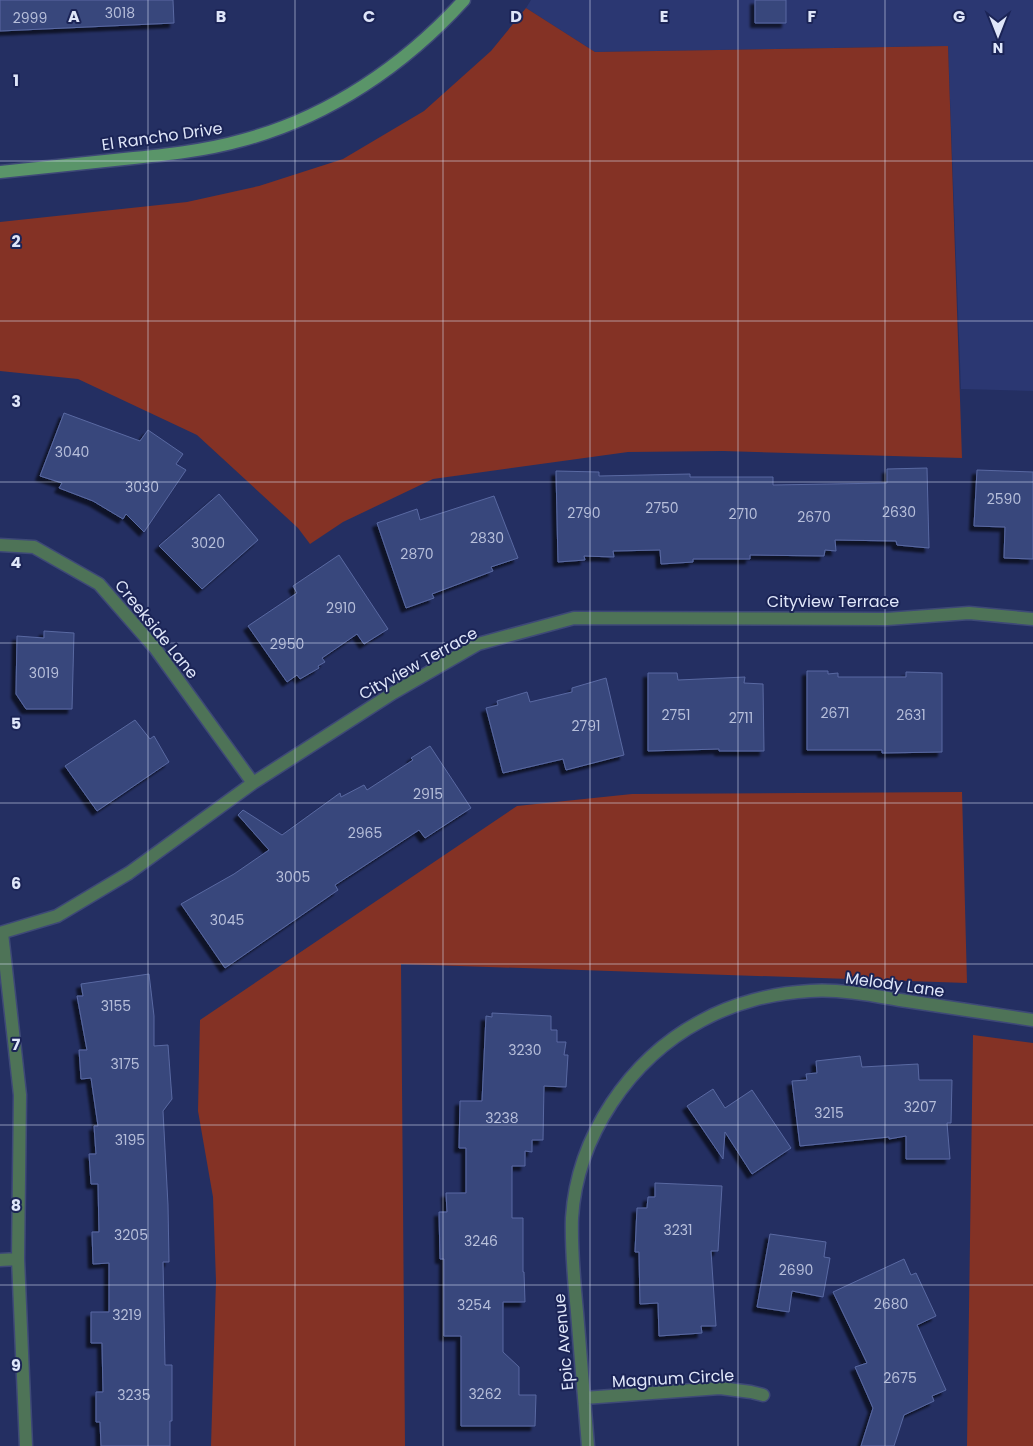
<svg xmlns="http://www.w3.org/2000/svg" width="1033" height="1446" font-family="Poppins,sans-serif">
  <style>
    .built { fill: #2b3772 }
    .green { fill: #843225 }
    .building { fill: #39477c; stroke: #5969a2; filter: url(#shadow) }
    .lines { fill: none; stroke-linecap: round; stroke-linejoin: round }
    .street-casing { stroke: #3e4977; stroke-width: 15 }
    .secondary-casing { stroke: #3e4977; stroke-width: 15 }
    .street { stroke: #4e7357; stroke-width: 12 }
    .secondary { stroke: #5a9569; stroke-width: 12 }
    .grid { fill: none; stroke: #dfe6f9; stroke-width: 1; stroke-opacity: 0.55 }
    .labels { text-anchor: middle; stroke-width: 4; stroke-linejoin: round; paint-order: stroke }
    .number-label { font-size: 14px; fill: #b6beda }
    .street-label { font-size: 16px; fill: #dfe6f9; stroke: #1b2456 }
    .grid-label { font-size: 16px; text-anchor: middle; font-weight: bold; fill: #dfe6f9; stroke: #1b2456; stroke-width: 4; stroke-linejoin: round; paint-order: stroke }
  </style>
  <defs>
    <filter id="shadow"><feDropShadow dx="-4.5" dy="4.5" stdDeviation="1" flood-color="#0009"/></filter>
  </defs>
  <rect width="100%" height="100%" fill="#242f62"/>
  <path class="built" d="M 531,0 L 1033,0 L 1033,391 L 961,389 L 948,46 L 595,52 L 526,8 Z"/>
  <path class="green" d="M 526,8 L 595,52 L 948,46 L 962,458 L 723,451 L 628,452 L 433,479 L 343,522 L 310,544 L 298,528 L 197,435 L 78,379 L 0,371 L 0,222 L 187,202 L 259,186 L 343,159 L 424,111 L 491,51 Z
    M 962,792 L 967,983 L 401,964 L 405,1446 L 211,1446 L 216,1281 L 213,1197 L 198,1111 L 200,1020 L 517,806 L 632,794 Z
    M 973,1035 L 1033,1043 L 1033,1446 L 967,1446 Z"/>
  <path class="building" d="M 0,0 L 173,0 L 174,23 L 0,31 Z
    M 755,0 L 786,0 L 786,23 L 755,23 Z
    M 64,413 L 140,441 L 148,430 L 183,454 L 176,464 L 186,470 L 144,532 L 126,514 L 123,519 L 93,501 L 59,488 L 62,483 L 40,476 Z
    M 927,468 L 929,548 L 897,545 L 896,541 L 835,540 L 836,551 L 825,550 L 824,556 L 750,555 L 750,559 L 693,559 L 693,562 L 661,564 L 660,550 L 613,551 L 614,557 L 584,556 L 585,560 L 558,562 L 556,471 L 599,472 L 599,476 L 690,474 L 690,477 L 773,477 L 773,485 L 887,483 L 887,469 Z
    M 977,470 L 1033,472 L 1033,559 L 1004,558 L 1005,527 L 974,526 Z
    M 219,494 L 258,540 L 202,589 L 159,546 Z
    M 494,496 L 518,558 L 491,567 L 493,571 L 432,594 L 434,598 L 406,608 L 377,523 L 417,509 L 420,520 Z
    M 339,555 L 388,629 L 364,644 L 357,634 L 322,658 L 325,662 L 318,666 L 319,668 L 300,679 L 297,675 L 287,682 L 248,626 L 297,593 L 293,586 Z
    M 44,631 L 74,633 L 72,709 L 26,709 L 16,694 L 17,636 L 44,638 Z
    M 807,671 L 828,671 L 828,674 L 838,673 L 838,677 L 906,677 L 906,672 L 942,673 L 942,752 L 882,753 L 882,750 L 807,750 Z
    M 648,673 L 677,673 L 678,680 L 745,677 L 744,683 L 763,684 L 764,751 L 719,751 L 719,749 L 648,751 Z
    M 606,678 L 624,755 L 566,770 L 563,759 L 503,773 L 486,708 L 498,705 L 497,701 L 527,692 L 530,702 L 572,692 L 572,688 Z
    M 135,720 L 150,739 L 154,736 L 169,762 L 97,811 L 65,766 Z
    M 430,746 L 471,808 L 425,838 L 419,830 L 335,885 L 338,890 L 225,968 L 181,904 L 234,874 L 269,850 L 238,815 L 243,810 L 282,835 L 340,793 L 341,797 L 364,785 L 367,790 L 413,760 L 411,758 Z
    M 149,974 L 154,1016 L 154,1046 L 168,1045 L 172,1099 L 163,1111 L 168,1205 L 169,1262 L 163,1262 L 165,1365 L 172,1365 L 172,1421 L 170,1421 L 170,1446 L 101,1446 L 100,1422 L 96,1422 L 96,1392 L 103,1392 L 102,1343 L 91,1343 L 91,1312 L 109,1312 L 109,1263 L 93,1264 L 92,1232 L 99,1232 L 98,1184 L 91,1184 L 89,1154 L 96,1154 L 94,1126 L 98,1126 L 91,1078 L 81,1079 L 79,1050 L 87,1050 L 77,996 L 83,996 L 81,984 Z
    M 492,1013 L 551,1016 L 551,1030 L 557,1030 L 557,1042 L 566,1042 L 564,1055 L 568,1055 L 566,1087 L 544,1086 L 543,1140 L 532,1140 L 532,1152 L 525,1151 L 525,1166 L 512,1166 L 512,1218 L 523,1218 L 523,1272 L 524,1272 L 525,1302 L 503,1302 L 503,1352 L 519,1367 L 519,1395 L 536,1395 L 535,1426 L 461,1426 L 461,1336 L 444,1336 L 444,1259 L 440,1259 L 439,1212 L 447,1212 L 446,1193 L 466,1193 L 466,1148 L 459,1148 L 460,1101 L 482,1101 L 486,1016 L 492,1017 Z
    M 860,1056 L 862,1067 L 918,1064 L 919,1080 L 952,1080 L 951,1123 L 947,1123 L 950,1159 L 906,1159 L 906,1136 L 889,1139 L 889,1137 L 800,1146 L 792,1081 L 807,1080 L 806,1074 L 817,1073 L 816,1061 Z
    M 713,1089 L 725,1108 L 752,1090 L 791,1148 L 752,1174 L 725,1132 L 723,1159 L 687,1106 Z
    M 655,1183 L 722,1186 L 718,1251 L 711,1251 L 716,1326 L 701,1326 L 702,1333 L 659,1336 L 658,1303 L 640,1304 L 639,1252 L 635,1252 L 637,1208 L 647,1208 L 648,1197 L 655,1197 Z
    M 770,1234 L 826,1242 L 824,1257 L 830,1258 L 823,1297 L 792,1291 L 789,1312 L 757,1307 Z
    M 904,1259 L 911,1275 L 916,1273 L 936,1316 L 917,1325 L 946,1390 L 932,1396 L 934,1401 L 904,1415 L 894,1446 L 861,1446 L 873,1408 L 855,1367 L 867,1363 L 833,1292 Z"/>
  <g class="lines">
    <g class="street-casing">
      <path id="street" d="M 0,545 L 34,547 L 99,584 L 155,648 L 253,783
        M 0,933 L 57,916 L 129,873 L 253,783 L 393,693 L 478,644 L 574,618 L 887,619 L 969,613 L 1033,619
        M 2,933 L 20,1095 L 18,1259 L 26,1446
        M 0,1260 L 18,1259
        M 584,1398 L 720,1388 L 751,1392 L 763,1395
        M 588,1446 C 584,1401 581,1356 577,1312 C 574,1281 571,1249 572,1218 C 577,1136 630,1059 701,1021 C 733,1003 773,993 810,991 C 840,989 871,995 900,1000 C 944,1007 989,1013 1033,1020"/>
    </g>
    <g class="secondary-casing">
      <path id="secondary" d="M 0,172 C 41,168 83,163 124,159 C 164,155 204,151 243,140 C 329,117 405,65 464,0"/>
    </g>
    <use href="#street" class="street"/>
    <use href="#secondary" class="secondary"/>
  </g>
  <path class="grid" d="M 148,0 L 148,1446M 295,0 L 295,1446M 443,0 L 443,1446M 590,0 L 590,1446M 738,0 L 738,1446M 885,0 L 885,1446M 0,161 L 1033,161M 0,321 L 1033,321M 0,482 L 1033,482M 0,643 L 1033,643M 0,803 L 1033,803M 0,964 L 1033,964M 0,1125 L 1033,1125M 0,1285 L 1033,1285"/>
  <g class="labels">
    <g class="number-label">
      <text x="120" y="18">3018</text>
      <text x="30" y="23">2999</text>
      <text x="72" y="457">3040</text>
      <text x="142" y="492">3030</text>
      <text x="1004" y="504">2590</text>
      <text x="662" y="513">2750</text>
      <text x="899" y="517">2630</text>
      <text x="584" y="518">2790</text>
      <text x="743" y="519">2710</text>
      <text x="814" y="522">2670</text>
      <text x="487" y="543">2830</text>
      <text x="208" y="548">3020</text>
      <text x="417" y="559">2870</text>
      <text x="341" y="613">2910</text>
      <text x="287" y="649">2950</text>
      <text x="44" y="678">3019</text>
      <text x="835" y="718">2671</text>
      <text x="676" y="720">2751</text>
      <text x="911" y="720">2631</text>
      <text x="741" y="723">2711</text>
      <text x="586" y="731">2791</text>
      <text x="428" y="799">2915</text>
      <text x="365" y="838">2965</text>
      <text x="293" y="882">3005</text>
      <text x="227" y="925">3045</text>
      <text x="116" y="1011">3155</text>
      <text x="525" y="1055">3230</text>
      <text x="125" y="1069">3175</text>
      <text x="920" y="1112">3207</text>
      <text x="829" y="1118">3215</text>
      <text x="502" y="1123">3238</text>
      <text x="130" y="1145">3195</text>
      <text x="678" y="1235">3231</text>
      <text x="131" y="1240">3205</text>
      <text x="481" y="1246">3246</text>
      <text x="796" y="1275">2690</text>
      <text x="891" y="1309">2680</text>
      <text x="474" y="1310">3254</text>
      <text x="127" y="1320">3219</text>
      <text x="900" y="1383">2675</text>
      <text x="485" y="1399">3262</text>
      <text x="134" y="1400">3235</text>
    </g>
    <g class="street-label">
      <text transform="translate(162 136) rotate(-8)" y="6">El Rancho Drive</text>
      <text x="833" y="607">Cityview Terrace</text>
      <text transform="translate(157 629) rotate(51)" y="6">Creekside Lane</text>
      <text transform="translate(418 663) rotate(-29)" y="6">Cityview Terrace</text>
      <text transform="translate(895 984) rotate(8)" y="6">Melody Lane</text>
      <text transform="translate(563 1342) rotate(-95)" y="6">Epic Avenue</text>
      <text transform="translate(673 1378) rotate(-3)" y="6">Magnum Circle</text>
    </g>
  </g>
  <g class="grid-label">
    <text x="74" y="22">A</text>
    <text x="221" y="22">B</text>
    <text x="369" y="22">C</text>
    <text x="516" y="22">D</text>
    <text x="664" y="22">E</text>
    <text x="812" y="22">F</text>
    <text x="959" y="22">G</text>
    <text x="16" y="86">1</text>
    <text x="16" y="247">2</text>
    <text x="16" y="407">3</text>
    <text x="16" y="568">4</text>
    <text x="16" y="729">5</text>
    <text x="16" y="889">6</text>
    <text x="16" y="1050">7</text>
    <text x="16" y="1211">8</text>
    <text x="16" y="1371">9</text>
  </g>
  <g transform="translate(998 35) rotate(180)" stroke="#1b2456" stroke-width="4" paint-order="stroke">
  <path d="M0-4L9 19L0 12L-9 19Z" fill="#dfe6f9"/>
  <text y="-8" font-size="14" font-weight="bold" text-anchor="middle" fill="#dfe6f9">N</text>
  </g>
</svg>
